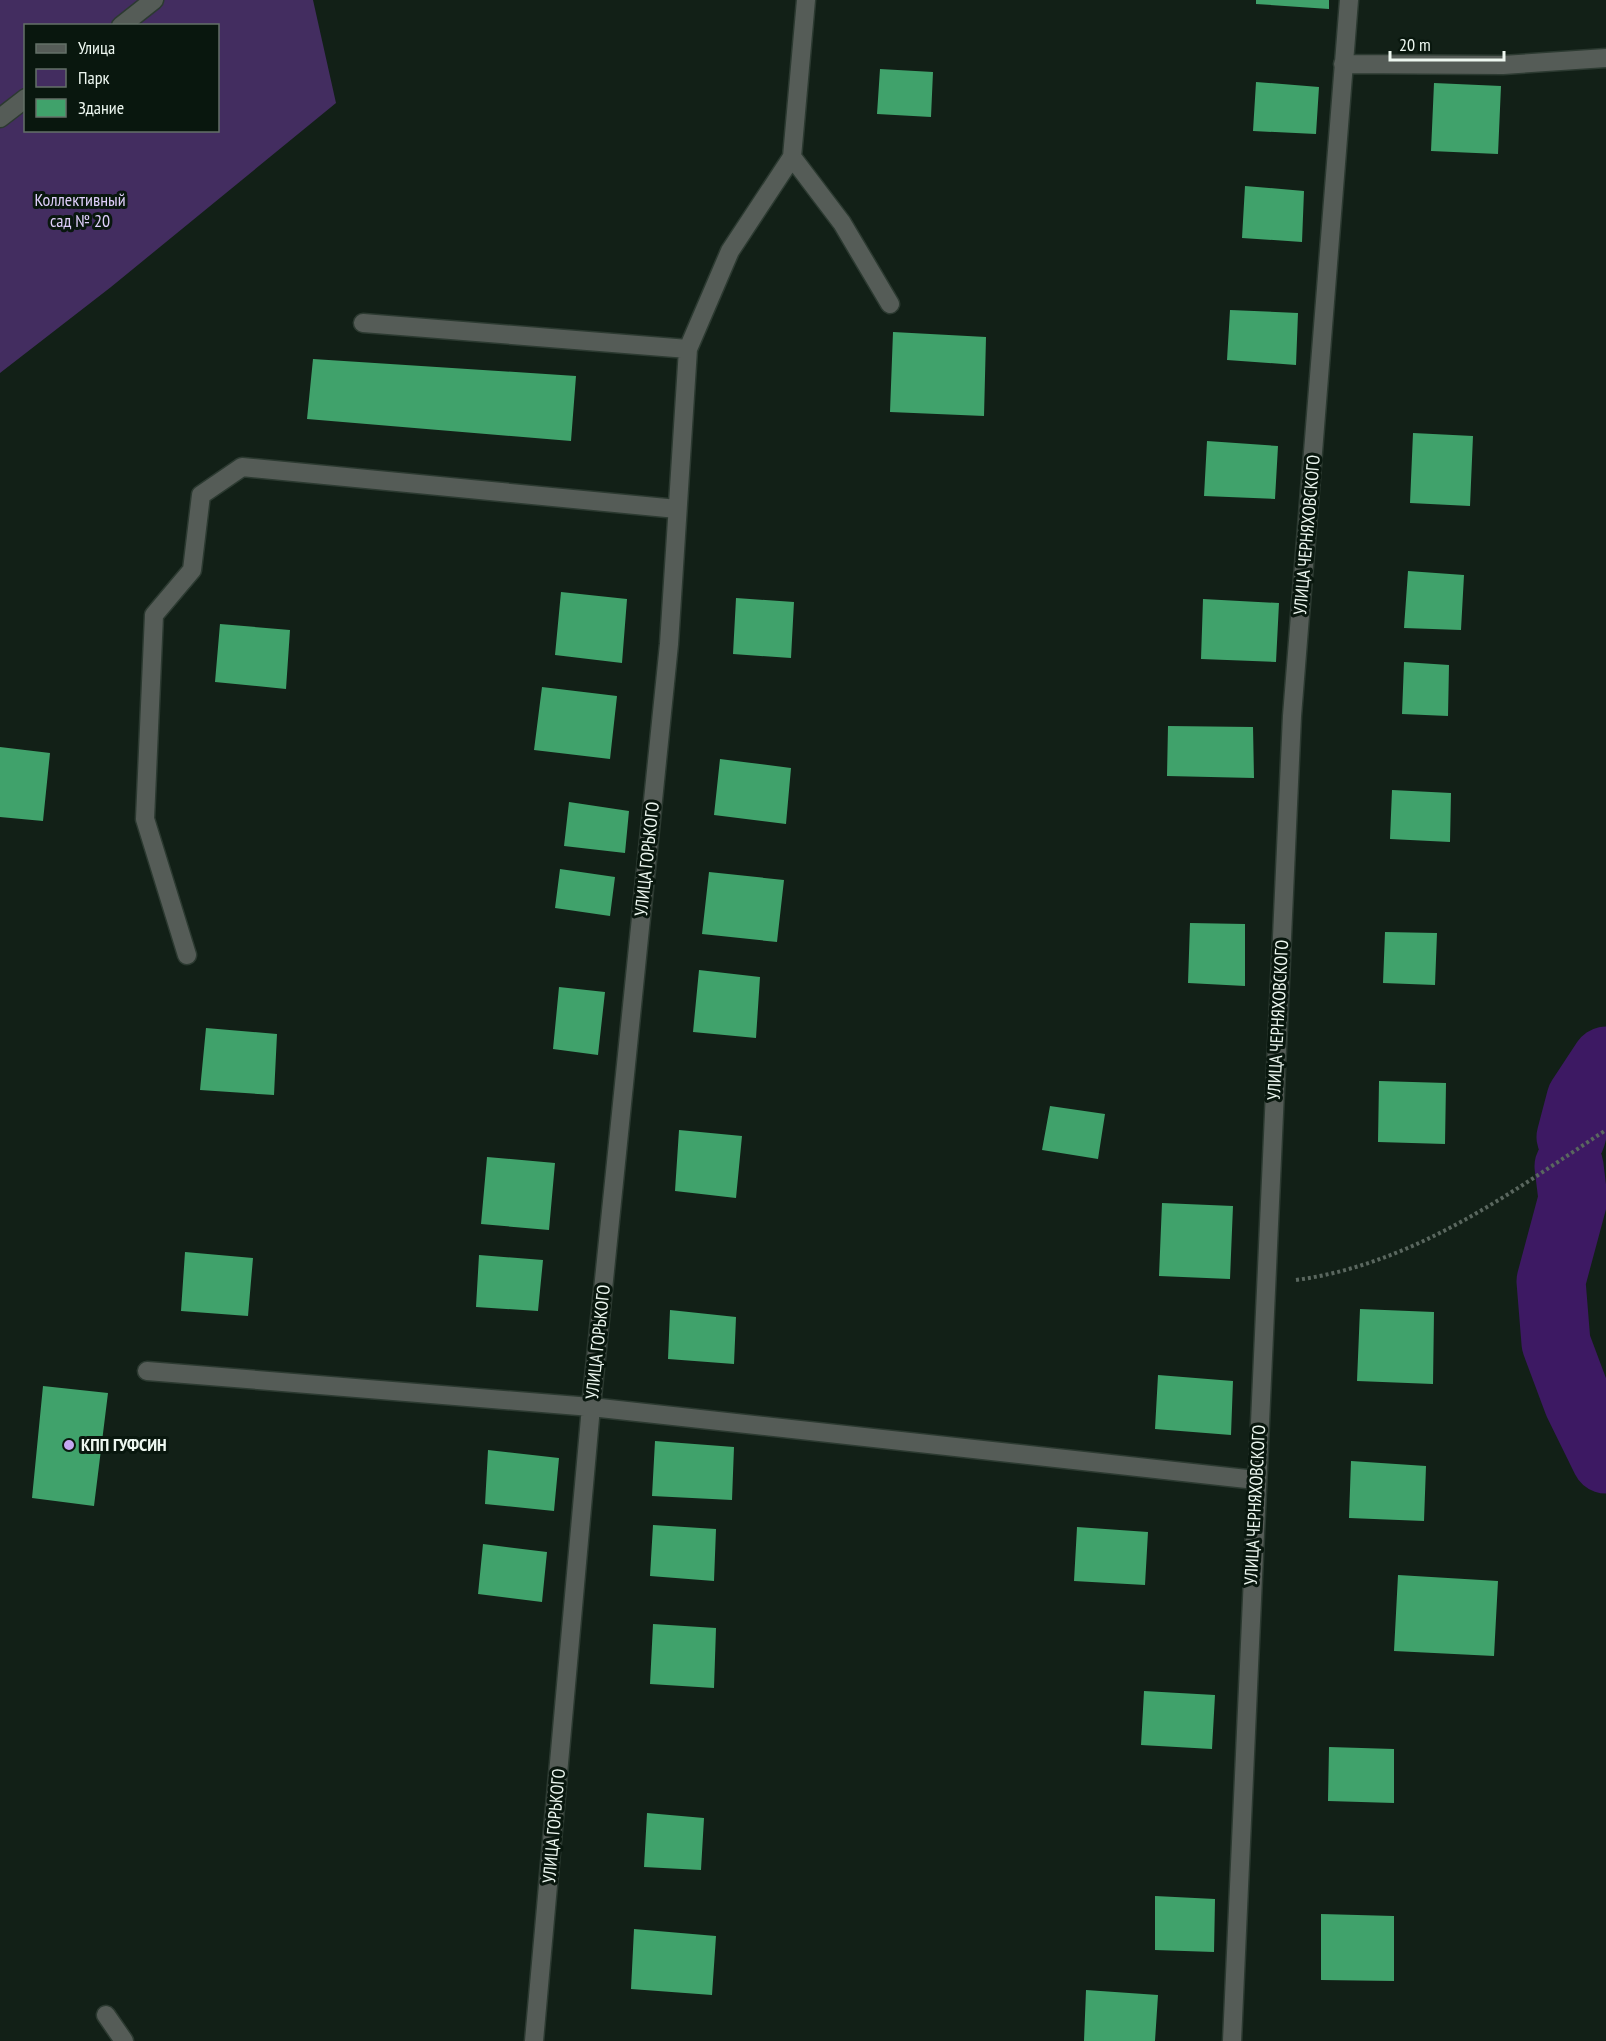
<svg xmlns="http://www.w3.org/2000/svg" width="1606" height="2041" font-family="'PT Sans Narrow',sans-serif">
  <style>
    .green { fill: #432d60; fill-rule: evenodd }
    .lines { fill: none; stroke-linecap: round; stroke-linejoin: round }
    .river { stroke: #3d1963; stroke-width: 69 }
    .building { fill: #40a26b }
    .minor-casing { stroke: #2c3a31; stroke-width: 21 }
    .path { stroke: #5a675f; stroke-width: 4; stroke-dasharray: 3 3; stroke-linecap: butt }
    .minor { stroke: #555c57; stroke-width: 18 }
    .poi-dot { fill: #c4a7f1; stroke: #09170e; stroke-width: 2 }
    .labels { text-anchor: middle; stroke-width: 6; stroke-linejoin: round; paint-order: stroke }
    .park-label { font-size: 18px; fill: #dfcffa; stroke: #09170e }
    .street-label { font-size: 18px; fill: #edf7f0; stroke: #09170e }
    .poi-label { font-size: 18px; font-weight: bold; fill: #edf7f0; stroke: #09170e; text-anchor: start }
  </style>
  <rect width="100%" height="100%" fill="#122017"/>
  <path class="green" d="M 0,0 L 313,0 L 336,103 L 111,287 L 0,373 ZM 26,26 L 218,26 L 218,130 L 26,130 Z"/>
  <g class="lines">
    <path class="river" d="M 1571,1137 L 1581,1099 L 1606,1061
      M 1569,1166 L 1573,1199 L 1551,1281 L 1556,1343 L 1578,1402 L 1606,1459"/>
  </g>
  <path class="building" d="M 1256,0 L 1329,0 L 1329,9 L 1256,4 Z
    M 880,69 L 933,72 L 931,117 L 877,114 Z
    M 1256,82 L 1319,87 L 1316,134 L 1253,131 Z
    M 1434,83 L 1501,86 L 1498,154 L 1431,151 Z
    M 1245,186 L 1304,191 L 1302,242 L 1242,238 Z
    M 1230,310 L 1298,313 L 1296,365 L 1227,360 Z
    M 893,332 L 986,337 L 984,416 L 890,412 Z
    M 313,359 L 576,376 L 571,441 L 307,419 Z
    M 1413,433 L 1473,436 L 1470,506 L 1410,503 Z
    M 1207,441 L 1278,446 L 1275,499 L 1204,496 Z
    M 1408,571 L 1464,575 L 1461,630 L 1404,628 Z
    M 561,592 L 627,599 L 622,663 L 555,655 Z
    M 736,598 L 794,602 L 791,658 L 733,654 Z
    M 1203,599 L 1279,603 L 1276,662 L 1201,659 Z
    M 220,624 L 290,630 L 286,689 L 215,682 Z
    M 1404,662 L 1449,665 L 1448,716 L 1402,714 Z
    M 542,687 L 617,696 L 610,759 L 534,750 Z
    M 1168,726 L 1253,727 L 1254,778 L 1167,776 Z
    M 0,747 L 50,753 L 43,821 L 0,817 Z
    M 720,759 L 791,768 L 786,824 L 714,815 Z
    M 1392,790 L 1451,793 L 1450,842 L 1390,839 Z
    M 569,802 L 629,811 L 625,853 L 564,846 Z
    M 560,869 L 615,877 L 610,916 L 555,908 Z
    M 709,872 L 784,880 L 777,942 L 702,934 Z
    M 1190,923 L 1245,924 L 1245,986 L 1188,983 Z
    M 1385,932 L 1437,933 L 1435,985 L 1383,983 Z
    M 699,970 L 760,977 L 756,1038 L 693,1032 Z
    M 559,987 L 605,992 L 598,1055 L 553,1049 Z
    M 206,1028 L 277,1034 L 274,1095 L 200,1090 Z
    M 1379,1081 L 1446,1083 L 1445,1144 L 1378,1142 Z
    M 1050,1106 L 1105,1114 L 1098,1159 L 1042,1150 Z
    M 679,1130 L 742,1136 L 736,1198 L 675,1191 Z
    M 487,1157 L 555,1163 L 549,1230 L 481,1224 Z
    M 1162,1203 L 1233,1206 L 1230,1279 L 1159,1276 Z
    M 185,1252 L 253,1258 L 248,1316 L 181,1311 Z
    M 479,1255 L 543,1260 L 538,1311 L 476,1307 Z
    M 1360,1309 L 1434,1312 L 1433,1384 L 1357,1381 Z
    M 670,1310 L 736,1317 L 734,1364 L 668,1359 Z
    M 1158,1375 L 1233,1381 L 1231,1435 L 1155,1429 Z
    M 43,1386 L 108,1393 L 94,1506 L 32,1498 Z
    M 655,1441 L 734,1447 L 732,1500 L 652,1496 Z
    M 488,1450 L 559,1458 L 554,1511 L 485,1504 Z
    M 1351,1461 L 1426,1466 L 1424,1521 L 1349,1518 Z
    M 653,1525 L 716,1529 L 714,1581 L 650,1576 Z
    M 1077,1527 L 1148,1532 L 1145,1585 L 1074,1581 Z
    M 483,1544 L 547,1552 L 542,1602 L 478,1594 Z
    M 1398,1575 L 1498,1581 L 1494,1656 L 1394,1651 Z
    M 653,1624 L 716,1628 L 714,1688 L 650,1684 Z
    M 1144,1691 L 1215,1695 L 1212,1749 L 1141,1745 Z
    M 1329,1747 L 1394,1749 L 1394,1803 L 1328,1801 Z
    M 647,1813 L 704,1818 L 701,1870 L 644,1867 Z
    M 1155,1896 L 1215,1899 L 1214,1952 L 1155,1950 Z
    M 1321,1914 L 1394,1916 L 1394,1981 L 1321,1980 Z
    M 634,1929 L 716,1936 L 712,1995 L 631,1989 Z
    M 1086,1990 L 1158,1995 L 1155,2041 L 1084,2041 Z"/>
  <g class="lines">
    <g class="minor-casing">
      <path id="minor" d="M 121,26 L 154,0
        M 1343,64 L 1503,65 L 1606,58
        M 0,118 L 26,98
        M 792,157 L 842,223 L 890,304
        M 363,323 L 688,349
        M 187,955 L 145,819 L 154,615 L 192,570 L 201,495 L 242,467 L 677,509
        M 147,1371 L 591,1407 L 1256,1480
        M 106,2015 L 124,2041
        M 534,2041 L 591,1407 L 669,644 L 688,349 L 730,251 L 792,157 L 806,0
        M 1232,2041 L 1292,716 L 1349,0"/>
    </g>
    <path class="path" d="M 1296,1280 C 1414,1264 1509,1194 1606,1130"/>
    <use href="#minor" class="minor"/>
  </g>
  <circle class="poi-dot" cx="69" cy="1445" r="6"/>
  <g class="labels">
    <g class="park-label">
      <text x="80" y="206">Коллективный<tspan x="80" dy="21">сад № 20</tspan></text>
    </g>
    <g class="street-label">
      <text transform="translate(1307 535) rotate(-85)" y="6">УЛИЦА ЧЕРНЯХОВСКОГО</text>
      <text transform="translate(647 859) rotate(-84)" y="6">УЛИЦА ГОРЬКОГО</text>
      <text transform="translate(1278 1020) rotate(-87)" y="6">УЛИЦА ЧЕРНЯХОВСКОГО</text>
      <text transform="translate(598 1342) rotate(-84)" y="6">УЛИЦА ГОРЬКОГО</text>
      <text transform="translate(1255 1505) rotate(-87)" y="6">УЛИЦА ЧЕРНЯХОВСКОГО</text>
      <text transform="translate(554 1826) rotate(-85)" y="6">УЛИЦА ГОРЬКОГО</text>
    </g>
    <g class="poi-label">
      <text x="81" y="1451">КПП ГУФСИН</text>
    </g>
  </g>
  <rect x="24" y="24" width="195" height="108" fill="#09170e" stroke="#647168" stroke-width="1.5"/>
  <rect x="36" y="44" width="30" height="9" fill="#555c57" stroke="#647168" stroke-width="1.5"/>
  <text x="78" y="54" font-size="18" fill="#edf7f0">Улица</text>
  <rect x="36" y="69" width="30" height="18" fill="#432d60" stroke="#647168" stroke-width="1.5"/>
  <text x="78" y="84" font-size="18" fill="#edf7f0">Парк</text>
  <rect x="36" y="99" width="30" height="18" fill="#40a26b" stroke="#647168" stroke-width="1.5"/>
  <text x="78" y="114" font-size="18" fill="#edf7f0">Здание</text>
  <path d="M1390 51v9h114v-9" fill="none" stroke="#edf7f0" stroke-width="3"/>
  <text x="1399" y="51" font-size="18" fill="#edf7f0" stroke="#09170e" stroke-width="4.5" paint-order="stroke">20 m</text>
</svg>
